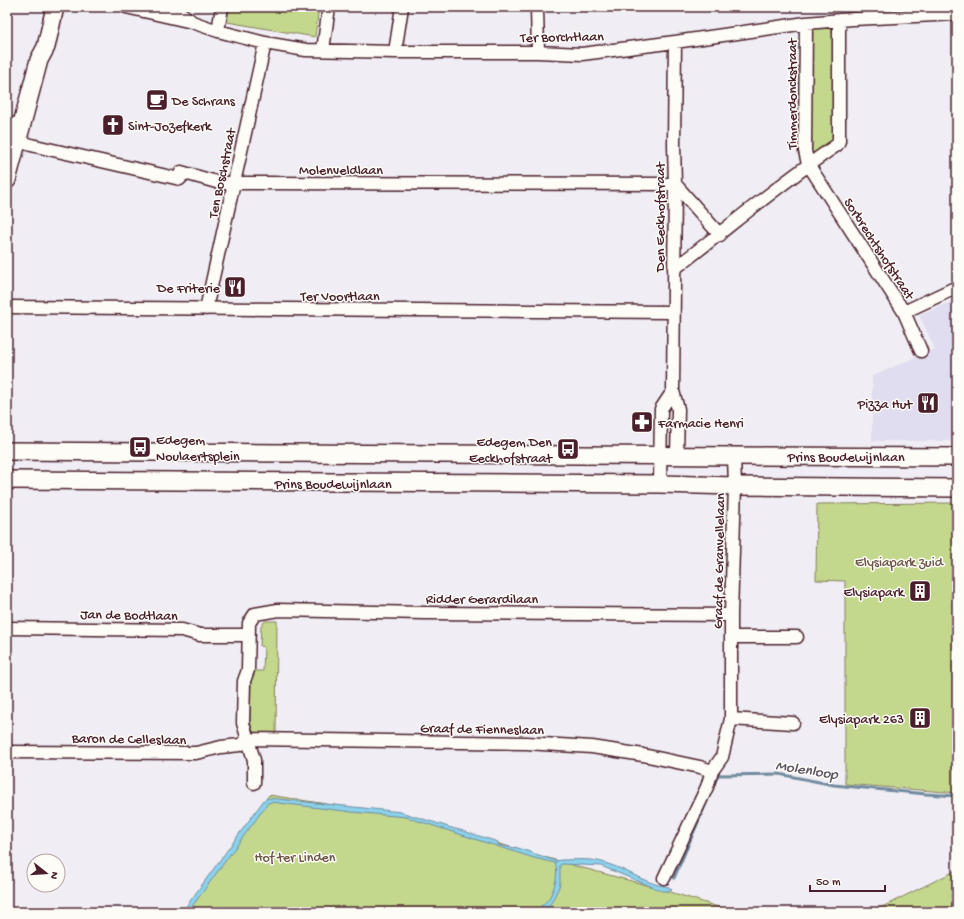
<svg xmlns="http://www.w3.org/2000/svg" width="964" height="919" font-family="'Gochi Hand',sans-serif">
  <style>
    .built { fill: #e0ddf0 }
    .green { fill: #c3d88d; stroke: #867c5c }
    .water { fill: #8bd2ec; stroke: #718a9f }
    .lines { fill: none; stroke-linecap: round; stroke-linejoin: round }
    .stream { stroke: #718a9f; stroke-width: 3 }
    .street-casing { stroke: #4a1f2b; stroke-width: 15 }
    .secondary-casing { stroke: #4a1f2b; stroke-width: 20 }
    .street { stroke: #fdfcf7; stroke-width: 12 }
    .secondary { stroke: #fdfcf7; stroke-width: 17 }
    .labels { text-anchor: middle; stroke-width: 3; stroke-linejoin: round; paint-order: stroke }
    .street-label { font-size: 14px; fill: #4a1f2b; stroke: #fdfcf7 }
    .poi-label { font-size: 14px; fill: #4a1f2b; stroke: #fdfcf7; text-anchor: end }
    .park-label { font-size: 14px; fill: #6e5648; stroke: #fdfcf7 }
    .water-label { font-size: 15px; font-style: italic; fill: #5e5565; stroke: #fdfcf7 }
  </style>
  <rect width="100%" height="100%" fill="#f0eef4"/>
  <filter id="ink" filterUnits="userSpaceOnUse"><feTurbulence type="fractalNoise" baseFrequency=".025" numOctaves="2"/><feDisplacementMap in="SourceGraphic" scale="8" xChannelSelector="R" yChannelSelector="G"/><feConvolveMatrix kernelMatrix="1 2 1 2 8 2 1 2 1" color-interpolation-filters="sRGB"/></filter>
  <g filter="url(#ink)">
    <path class="built" d="M 957,299 L 957,441 L 872,441 L 872,376 L 935,349 L 919,315 Z"/>
    <path class="green" d="M 229,7 L 319,7 L 315,37 L 227,22 Z
      M 825,26 L 830,29 L 834,37 L 833,141 L 817,153 L 812,152 L 809,149 L 810,32 L 817,28 Z
      M 957,503 L 957,793 L 845,784 L 845,581 L 816,580 L 817,504 Z
      M 265,621 L 277,621 L 276,736 L 255,735 L 250,731 L 251,677 L 254,677 L 254,671 L 263,671 L 264,647 L 260,646 L 261,626 Z
      M 269,795 L 403,816 L 572,865 L 661,889 L 734,912 L 186,912 Z
      M 957,870 L 957,912 L 872,912 Z"/>
    <path class="water" d="M 269,798 L 401,812 L 455,829 L 460,830 L 498,842 L 498,845 L 514,848 L 515,847 L 556,861 L 561,860 C 575,860 592,858 605,863 C 627,869 647,885 669,887 L 672,890 L 669,891 L 662,891 L 601,866 L 562,864 L 560,865 L 560,883 L 559,887 L 551,903 L 544,912 L 535,912 C 539,907 545,904 549,898 C 555,888 559,873 555,863 L 534,858 L 406,817 L 352,812 L 271,802 L 268,803 L 188,912 L 182,912 L 264,800 Z"/>
    <g class="lines">
      <path class="stream" d="M 713,786 L 718,775 L 779,774 L 834,785 L 926,794 L 957,796
        M 674,878 L 708,799"/>
      <g class="street-casing">
        <path id="street" d="M 126,7 L 192,22 L 218,31 L 265,43 L 306,50 L 395,52 L 538,52 L 582,54 L 675,42 L 806,23 L 853,19 L 957,14
          M 166,7 L 176,10 L 190,20
          M 537,7 L 538,52
          M 806,23 L 805,151 L 808,164 L 904,312 L 921,351
          M 218,31 L 222,7
          M 675,42 L 674,145 L 675,184 L 673,391 L 678,409 L 677,456
          M 323,50 L 329,7
          M 395,52 L 402,7
          M 7,123 L 22,125
          M 19,141 L 31,145 L 180,179 L 181,172 L 220,183 L 675,184 L 720,235
          M 674,269 C 728,228 780,183 837,145 L 839,141 L 839,20
          M 7,307 L 673,312
          M 206,309 L 265,43
          M 904,312 L 957,287
          M 660,484 L 661,409 L 673,391
          M 7,628 L 182,630 L 200,635 L 249,635
          M 732,637 L 797,637
          M 731,719 L 793,723
          M 248,739 L 526,743 L 592,747 L 643,755 L 700,767 L 712,771
          M 7,752 L 196,753 L 221,747 L 240,745 L 248,739
          M 254,783 L 254,760 L 243,723 L 244,681 L 248,670 L 249,623 L 255,614 L 278,610 L 424,613 L 731,615
          M 664,878 L 707,787 L 712,771 L 722,757 L 731,719 L 731,615 L 735,486 L 734,456"/>
      </g>
      <g class="secondary-casing">
        <path id="secondary" d="M 7,180 L 39,60 L 46,47 L 55,7
          M 7,451 L 734,456 L 957,457
          M 7,480 L 660,484 L 735,486 L 957,488"/>
      </g>
      <use href="#street" class="street"/>
      <use href="#secondary" class="secondary"/>
    </g>
  </g>
  <defs>
    <g id="cafe-square" transform="scale(1.15)"><rect x="-9" y="-9" width="18" height="18" rx="4" fill="#4a1f2b" stroke="#fdfcf7"/><path d="M-5.5-4.5H6V0H3Q3 3.5 0 3.5H-2.5Q-5.5 3.5-5.5 0ZM3-3.2v2h1.7v-2ZM-6 4.5H4V6H-6Z" fill="#fff"/></g>
    <g id="church-square" transform="scale(1.15)"><rect x="-9" y="-9" width="18" height="18" rx="4" fill="#4a1f2b" stroke="#fdfcf7"/><path d="M-1.2-6h2.4v3.5h3.3v2.4h-3.3V6h-2.4V-.1h-3.3v-2.4h3.3Z" fill="#fff"/></g>
    <g id="restaurant-square" transform="scale(1.15)"><rect x="-9" y="-9" width="18" height="18" rx="4" fill="#4a1f2b" stroke="#fdfcf7"/><path d="M-5-6h1v4h1v-4h1v4h1v-4h1v5L-1.5 .5V6h-2V.5L-5-1ZM5-6V6H3V1.5H1.5Q1.5-4 5-6Z" fill="#fff"/></g>
    <g id="pharmacy-square" transform="scale(1.15)"><rect x="-9" y="-9" width="18" height="18" rx="4" fill="#4a1f2b" stroke="#fdfcf7"/><path d="M-2-6h4v4h4v4h-4v4h-4v-4h-4v-4h4Z" fill="#fff"/></g>
    <g id="bus-square" transform="scale(1.15)"><rect x="-9" y="-9" width="18" height="18" rx="4" fill="#4a1f2b" stroke="#fdfcf7"/><path d="M-5-6H5V4H4V6H2V4H-2V6H-4V4H-5ZM-3.5-4V0h7V-4ZM-3.5 1.2v1.5H-2V1.2ZM2 1.2v1.5H3.5V1.2Z" fill="#fff"/></g>
    <g id="building-square" transform="scale(1.15)"><rect x="-9" y="-9" width="18" height="18" rx="4" fill="#4a1f2b" stroke="#fdfcf7"/><path d="M-4-6H4V6H1V3H-1V6H-4ZM-2.5-4.3h1.7v1.8h-1.7ZM.8-4.3h1.7v1.8H.8ZM-2.5-1h1.7V.8h-1.7ZM.8-1h1.7V.8H.8Z" fill="#fff"/></g>
  </defs>
  <g fill-rule="evenodd">
    <use href="#cafe-square" x="157" y="100"/>
    <use href="#church-square" x="113" y="125"/>
    <use href="#restaurant-square" x="235" y="287"/>
    <use href="#restaurant-square" x="928" y="403"/>
    <use href="#pharmacy-square" x="642" y="422"/>
    <use href="#bus-square" x="140" y="447"/>
    <use href="#bus-square" x="568" y="449"/>
    <use href="#building-square" x="920" y="591"/>
    <use href="#building-square" x="920" y="718"/>
  </g>
  <g class="labels">
    <g class="street-label">
      <text transform="translate(562 36) rotate(-1)" y="5">Ter Borchtlaan</text>
      <text transform="translate(791 94) rotate(-90)" y="5">Timmerdonckstraat</text>
      <text x="341" y="174">Molenveldlaan</text>
      <text transform="translate(221 173) rotate(-78)" y="5">Ten Boschstraat</text>
      <text transform="translate(659 217) rotate(-90)" y="5">Den Eeckhofstraat</text>
      <text transform="translate(880 248) rotate(57)" y="5">Sorbrechtshofstraat</text>
      <text x="340" y="300">Ter Voortlaan</text>
      <text x="846" y="461">Prins Boudewijnlaan</text>
      <text x="333" y="488">Prins Boudewijnlaan</text>
      <text transform="translate(718 561) rotate(-89)" y="5">Graaf de Granvellelaan</text>
      <text x="482" y="603">Ridder Gerardilaan</text>
      <text transform="translate(129 614) rotate(1)" y="5">Jan de Bodtlaan</text>
      <text transform="translate(482 728) rotate(1)" y="5">Graaf de Fienneslaan</text>
      <text transform="translate(129 738) rotate(1)" y="5">Baron de Celleslaan</text>
    </g>
    <g class="poi-label">
      <text x="172" y="105" text-anchor="start">De Schrans</text>
      <text x="128" y="130" text-anchor="start">Sint-Jozefkerk</text>
      <text x="220" y="292">De Friterie</text>
      <text x="912" y="408">Pizza Hut</text>
      <text x="658" y="427" text-anchor="start">Farmacie Henri</text>
      <text x="156" y="444" text-anchor="start">Edegem<tspan x="156" dy="16">Noulaertsplein</tspan></text>
      <text x="552" y="446">Edegem Den<tspan x="552" dy="16">Eeckhofstraat</tspan></text>
      <text x="904" y="596">Elysiapark</text>
      <text x="904" y="723">Elysiapark 263</text>
    </g>
    <g class="park-label">
      <text x="899" y="566">Elysiapark zuid</text>
      <text x="295" y="861">Hof ter Linden</text>
    </g>
    <g class="water-label">
      <text transform="translate(807 769) rotate(9)" y="5">Molenloop</text>
    </g>
  </g>
  <rect width="964" height="919" fill="none" stroke="#fdfcf7" stroke-width="24"/>
  <rect x="12" y="12" width="940" height="895" fill="none" stroke="#4a1f2b" stroke-width="1.5" filter="url(#ink)"/>
  <g transform="translate(46 873) rotate(107)"><circle r="19" fill="#fdfcf7" stroke="#b5a4a5"/>
  <path d="M0-3L7 15L0 10L-7 15Z" fill="#4a1f2b"/>
  <text y="-6" font-size="11" font-weight="bold" text-anchor="middle" fill="#4a1f2b">N</text>
  </g>
  <path d="M810 885v6h75v-6" fill="none" stroke="#4a1f2b" stroke-width="2"/>
  <text x="816" y="885" font-size="12" fill="#4a1f2b" stroke="#fdfcf7" stroke-width="3" paint-order="stroke">50 m</text>
</svg>
